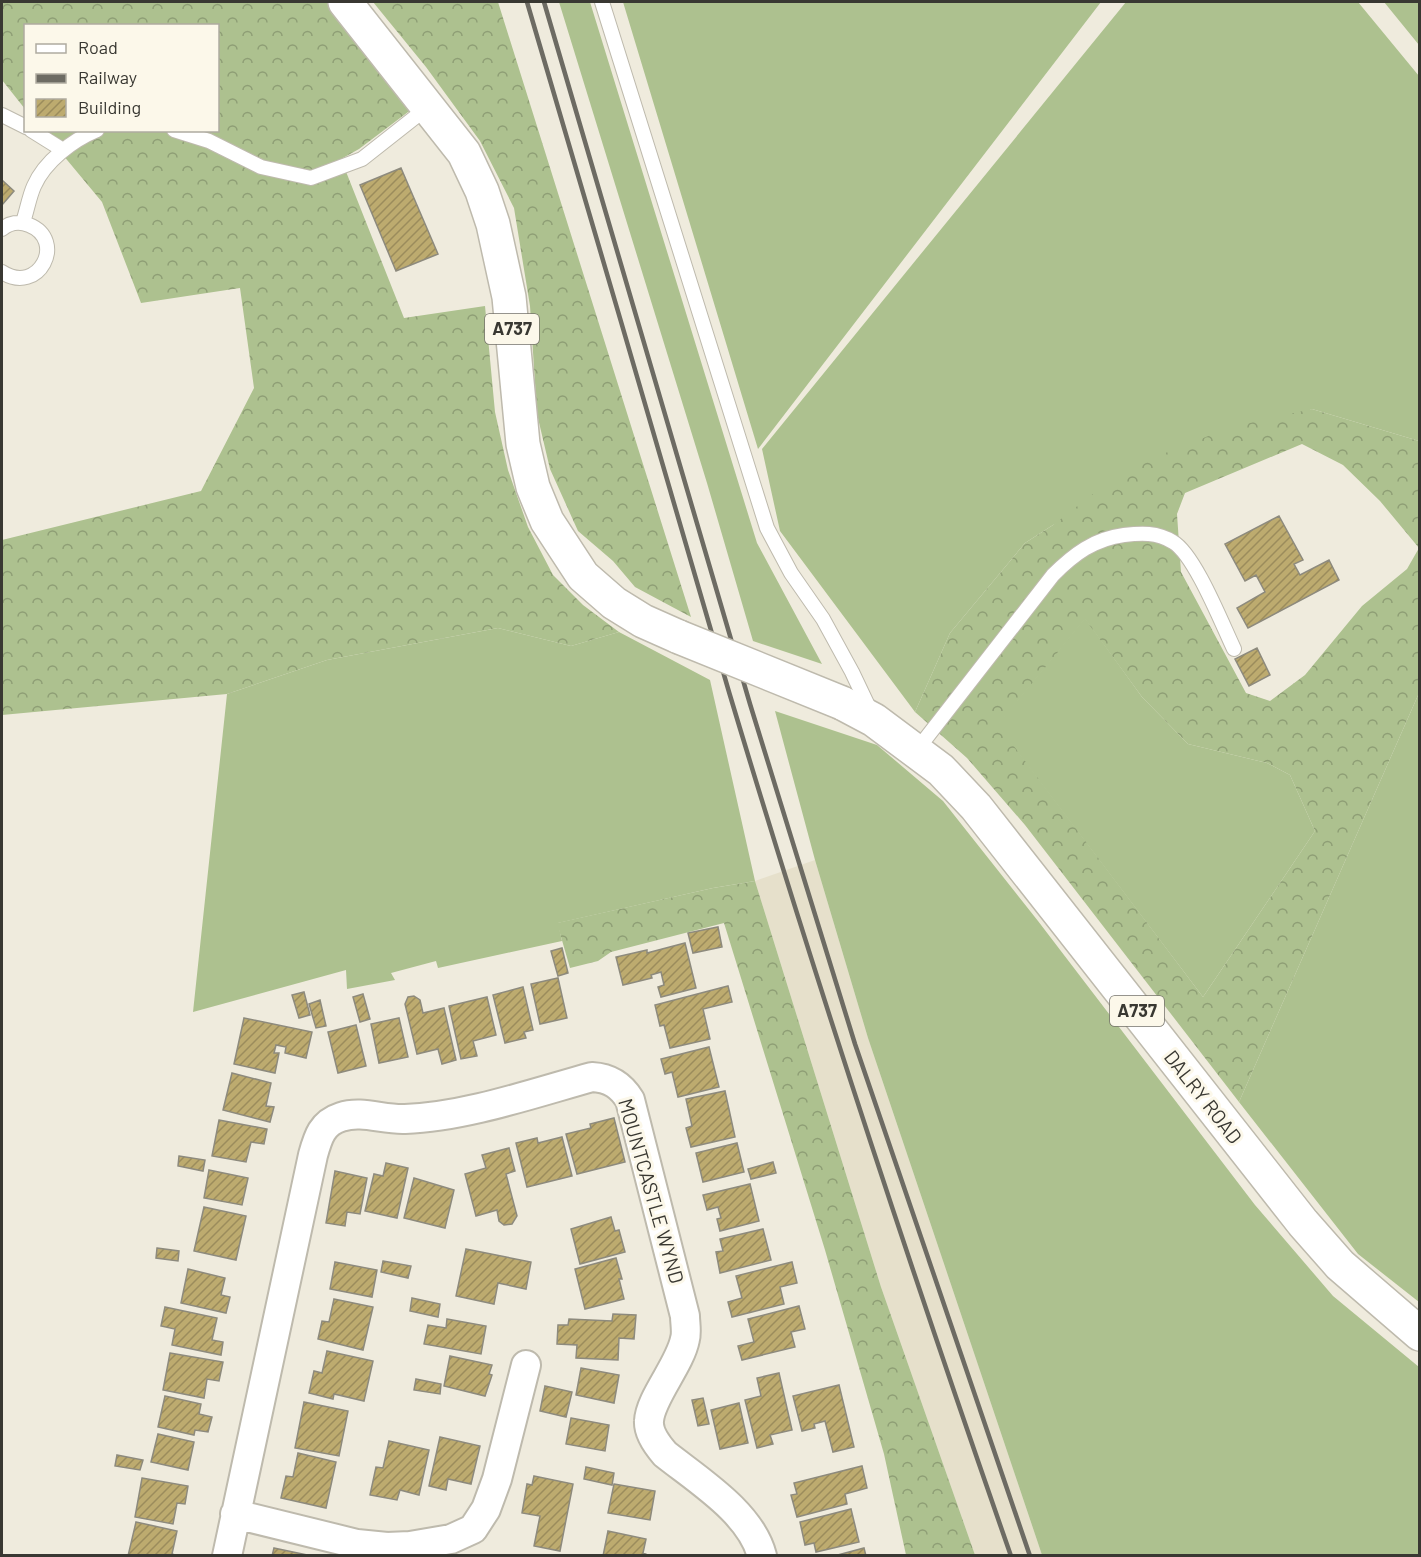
<svg xmlns="http://www.w3.org/2000/svg" width="1421" height="1557" font-family="Barlow,sans-serif">
  <style>
    .built { fill: #e6e0cb }
    .grass { fill: #adc18f }
    .forest { fill: url(#forest-crowns); fill-rule: evenodd }
    .building { fill: url(#building-hatch); stroke: #8d8a7d; stroke-width: 1.5 }
    .lines { fill: none; stroke-linecap: round; stroke-linejoin: round }
    .service-casing { stroke: #bebaad; stroke-width: 16 }
    .minor-casing { stroke: #bebaad; stroke-width: 32 }
    .trunk-casing { stroke: #bebaad; stroke-width: 36 }
    .service { stroke: #fff; stroke-width: 14 }
    .minor { stroke: #fff; stroke-width: 28 }
    .trunk { stroke: #fff; stroke-width: 33 }
    .rail { stroke: #6d6b63; stroke-width: 4.5 }
    .trunk-bridge-casing { stroke: #bebaad; stroke-width: 36; stroke-linecap: butt }
    .trunk-bridge { stroke: #fff; stroke-width: 33 }
    .labels { text-anchor: middle; stroke-width: 6; stroke-linejoin: round; paint-order: stroke }
    .shield { fill: #fcf8ea; stroke: #747269; stroke-width: 1.5 }
    .shield-label { font-size: 18px; font-weight: bold; fill: #393832 }
    .street-label { font-size: 20px; fill: #393832; stroke: #fcf8ea }
  </style>
  <defs>
    <pattern id="forest-crowns" width="20" height="18" patternUnits="userSpaceOnUse" patternTransform="scale(1.5)"><rect width="20" height="18" fill="#adc18f"/><path d="M2 6a3 3 0 1 1 6 0M12 15a3 3 0 1 1 6 0" fill="none" stroke="#8e9e75"/></pattern>
    <pattern id="building-hatch" width="6" height="6" patternUnits="userSpaceOnUse" patternTransform="scale(1.5)"><rect width="6" height="6" fill="#bdab6f"/><path d="M-1 1l2-2M0 6l6-6M5 7l2-2" fill="none" stroke="#9b8c5c"/></pattern>
  </defs>
  <rect width="100%" height="100%" fill="#efebdd"/>
  <path class="built" d="M 815,860 L 868,1038 L 1042,1555 L 975,1555 L 881,1287 L 755,881 Z"/>
  <path class="grass" d="M 559,2 L 590,2 L 757,543 L 822,664 L 753,641 L 707,483 Z
    M 623,2 L 1101,2 L 758,449 Z
    M 1126,2 L 1358,2 L 1419,76 L 1419,441 L 1312,409 L 1053,525 L 1025,543 L 950,633 L 915,712 L 780,531 L 762,449 Z
    M 1384,2 L 1419,2 L 1419,45 Z
    M 1085,618 L 1142,697 L 1188,744 L 1267,763 L 1290,775 L 1315,831 L 1203,997 L 997,725 Z
    M 498,628 L 571,646 L 619,632 L 710,680 L 755,881 L 713,888 L 558,923 L 562,941 L 438,968 L 436,961 L 391,973 L 395,980 L 347,989 L 346,970 L 193,1012 L 227,694 L 327,660 Z
    M 1419,693 L 1419,1302 L 1358,1254 L 1239,1102 Z
    M 775,711 L 877,745 L 943,801 L 1038,921 L 1255,1205 L 1333,1296 L 1419,1367 L 1419,1555 L 1042,1555 L 868,1038 L 815,860 Z"/>
  <path class="forest" d="M 2,2 L 327,2 L 412,109 L 359,149 L 341,159 L 404,318 L 485,306 L 495,412 L 508,470 L 528,527 L 553,575 L 583,605 L 619,632 L 571,646 L 498,628 L 327,660 L 227,694 L 2,715 L 2,540 L 201,491 L 254,388 L 240,288 L 141,303 L 102,202 L 43,131 L 218,130 L 218,26 L 26,26 L 25,109 L 2,80 Z
    M 373,2 L 498,2 L 691,617 L 635,587 L 613,561 L 578,531 L 550,469 L 537,414 L 530,306 L 514,208 L 480,141 L 426,67 Z
    M 1312,409 L 1419,441 L 1419,693 L 1239,1102 L 1025,825 L 967,758 L 915,712 L 950,633 L 1025,543 L 1053,525 L 1125,469 L 1231,427 ZM 1302,444 L 1343,465 L 1380,501 L 1419,548 L 1407,569 L 1362,606 L 1305,675 L 1270,701 L 1246,693 L 1181,572 L 1177,514 L 1185,493 ZM 1085,619 L 1142,697 L 1188,744 L 1267,763 L 1290,775 L 1315,831 L 1203,997 L 998,725 Z
    M 755,881 L 881,1287 L 975,1555 L 906,1555 L 884,1454 L 825,1250 L 724,923 L 611,952 L 598,961 L 570,968 L 557,923 L 713,888 Z"/>
  <path class="building" d="M 401,168 L 438,254 L 396,271 L 360,185 Z
    M 2,180 L 14,191 L 2,205 Z
    M 1279,516 L 1303,560 L 1294,564 L 1300,575 L 1329,560 L 1339,580 L 1248,628 L 1237,608 L 1265,592 L 1256,575 L 1245,581 L 1225,544 Z
    M 1257,648 L 1270,675 L 1249,686 L 1235,659 Z
    M 718,927 L 722,947 L 693,953 L 688,933 Z
    M 685,943 L 696,988 L 661,997 L 658,987 L 664,985 L 661,972 L 651,975 L 652,978 L 623,985 L 616,957 L 647,950 L 647,953 Z
    M 562,948 L 568,973 L 558,976 L 551,951 Z
    M 558,978 L 567,1018 L 540,1024 L 531,984 Z
    M 728,986 L 732,1002 L 703,1009 L 710,1039 L 670,1048 L 664,1025 L 660,1026 L 655,1005 Z
    M 523,987 L 533,1030 L 524,1032 L 526,1038 L 505,1043 L 493,995 Z
    M 304,992 L 310,1015 L 299,1018 L 292,995 Z
    M 363,994 L 370,1019 L 360,1022 L 353,997 Z
    M 414,996 L 420,1000 L 423,1013 L 444,1008 L 456,1060 L 442,1064 L 438,1049 L 417,1054 L 405,1004 L 408,997 Z
    M 487,997 L 496,1035 L 473,1041 L 477,1056 L 461,1059 L 449,1006 Z
    M 320,1000 L 326,1026 L 316,1028 L 309,1004 Z
    M 244,1018 L 312,1032 L 306,1058 L 285,1053 L 286,1047 L 276,1045 L 274,1053 L 279,1053 L 275,1073 L 234,1064 Z
    M 399,1018 L 408,1057 L 379,1063 L 371,1024 Z
    M 356,1025 L 366,1066 L 338,1073 L 328,1032 Z
    M 709,1047 L 719,1087 L 678,1097 L 672,1072 L 665,1074 L 661,1059 Z
    M 232,1073 L 271,1083 L 266,1106 L 274,1107 L 270,1122 L 223,1110 Z
    M 725,1091 L 735,1137 L 691,1147 L 686,1128 L 692,1126 L 686,1099 Z
    M 614,1118 L 625,1162 L 577,1174 L 566,1134 L 591,1128 L 590,1124 Z
    M 219,1120 L 267,1129 L 264,1144 L 251,1142 L 246,1162 L 212,1156 Z
    M 562,1137 L 572,1176 L 527,1187 L 516,1143 L 537,1138 L 538,1143 Z
    M 737,1143 L 744,1172 L 703,1182 L 696,1153 Z
    M 509,1148 L 515,1171 L 506,1174 L 517,1216 L 512,1224 L 504,1225 L 499,1221 L 497,1210 L 476,1216 L 465,1174 L 486,1168 L 482,1155 Z
    M 179,1156 L 205,1160 L 203,1171 L 178,1166 Z
    M 773,1162 L 776,1173 L 751,1179 L 748,1169 Z
    M 386,1163 L 408,1168 L 397,1218 L 365,1211 L 374,1174 L 383,1176 Z
    M 209,1170 L 248,1178 L 242,1205 L 204,1198 Z
    M 335,1171 L 367,1178 L 360,1214 L 347,1212 L 345,1226 L 326,1223 Z
    M 414,1178 L 454,1190 L 445,1228 L 404,1218 Z
    M 750,1184 L 759,1221 L 720,1231 L 717,1219 L 721,1218 L 718,1207 L 707,1210 L 703,1195 Z
    M 204,1207 L 246,1216 L 236,1260 L 194,1251 Z
    M 611,1217 L 615,1231 L 619,1230 L 625,1252 L 580,1264 L 571,1229 Z
    M 763,1229 L 771,1260 L 720,1273 L 716,1252 L 723,1251 L 720,1239 Z
    M 157,1248 L 179,1251 L 178,1261 L 156,1258 Z
    M 466,1249 L 531,1262 L 526,1289 L 498,1283 L 494,1304 L 456,1296 Z
    M 616,1258 L 622,1279 L 619,1279 L 624,1299 L 585,1309 L 575,1269 Z
    M 383,1261 L 411,1266 L 408,1278 L 381,1272 Z
    M 335,1262 L 377,1270 L 372,1297 L 330,1289 Z
    M 792,1262 L 797,1283 L 780,1287 L 784,1304 L 732,1317 L 728,1302 L 742,1298 L 736,1276 Z
    M 188,1269 L 225,1278 L 221,1295 L 230,1297 L 226,1313 L 181,1303 Z
    M 412,1298 L 440,1304 L 438,1317 L 410,1311 Z
    M 334,1299 L 373,1307 L 363,1350 L 318,1339 L 322,1321 L 329,1322 Z
    M 799,1306 L 805,1329 L 791,1332 L 795,1347 L 742,1360 L 738,1346 L 754,1342 L 748,1319 Z
    M 165,1307 L 217,1318 L 212,1340 L 223,1342 L 221,1355 L 172,1345 L 175,1329 L 161,1326 Z
    M 613,1314 L 636,1315 L 634,1339 L 619,1338 L 618,1360 L 576,1358 L 577,1345 L 557,1344 L 558,1325 L 568,1325 L 569,1319 L 612,1321 Z
    M 447,1319 L 486,1326 L 481,1354 L 424,1344 L 428,1325 L 446,1328 Z
    M 327,1351 L 373,1361 L 364,1401 L 334,1394 L 333,1399 L 309,1393 L 314,1371 L 322,1373 Z
    M 170,1353 L 223,1362 L 219,1381 L 207,1379 L 204,1398 L 163,1390 Z
    M 450,1356 L 492,1365 L 489,1374 L 492,1375 L 485,1396 L 444,1386 Z
    M 581,1368 L 619,1375 L 614,1403 L 576,1395 Z
    M 779,1373 L 792,1430 L 770,1435 L 773,1444 L 757,1448 L 745,1400 L 761,1396 L 757,1378 Z
    M 416,1379 L 441,1384 L 440,1394 L 414,1390 Z
    M 839,1385 L 854,1447 L 833,1452 L 825,1421 L 814,1424 L 815,1428 L 802,1431 L 793,1396 Z
    M 545,1386 L 572,1392 L 566,1417 L 540,1411 Z
    M 165,1396 L 201,1404 L 199,1414 L 212,1417 L 208,1432 L 195,1430 L 194,1435 L 158,1427 Z
    M 703,1398 L 709,1424 L 698,1426 L 692,1400 Z
    M 304,1402 L 348,1411 L 339,1456 L 295,1448 Z
    M 739,1403 L 748,1443 L 720,1449 L 711,1410 Z
    M 571,1418 L 609,1425 L 605,1451 L 566,1444 Z
    M 158,1434 L 194,1442 L 188,1470 L 151,1462 Z
    M 440,1437 L 480,1446 L 471,1484 L 448,1479 L 446,1490 L 429,1486 Z
    M 389,1441 L 429,1450 L 419,1495 L 400,1490 L 397,1500 L 370,1495 L 376,1467 L 383,1468 Z
    M 298,1453 L 336,1462 L 326,1508 L 281,1498 L 286,1476 L 293,1477 Z
    M 117,1455 L 143,1460 L 140,1470 L 115,1466 Z
    M 862,1466 L 867,1488 L 845,1494 L 847,1504 L 797,1517 L 791,1495 L 797,1494 L 794,1483 Z
    M 586,1467 L 614,1473 L 612,1485 L 584,1479 Z
    M 534,1476 L 573,1484 L 560,1551 L 534,1546 L 540,1516 L 522,1513 L 527,1484 L 532,1485 Z
    M 142,1478 L 188,1486 L 185,1504 L 177,1503 L 173,1524 L 135,1517 Z
    M 614,1484 L 655,1491 L 650,1520 L 608,1513 Z
    M 851,1509 L 859,1542 L 816,1552 L 814,1543 L 805,1545 L 800,1522 Z
    M 136,1522 L 177,1531 L 172,1554 L 178,1556 L 128,1556 Z
    M 608,1531 L 646,1539 L 643,1553 L 650,1556 L 603,1556 Z
    M 274,1548 L 312,1556 L 272,1556 Z
    M 864,1548 L 866,1556 L 834,1556 Z"/>
  <g class="lines">
    <g class="service-casing">
      <path id="service" d="M 602,2 L 767,528 L 791,573 L 823,619 L 852,672 L 871,712
        M 2,115 L 26,127
        M 31,130 L 63,150
        M 174,130 L 209,141 L 261,167 L 311,178 L 362,159 L 428,107
        M 23,222 C 27,211 29,197 34,186 C 45,161 73,140 97,130
        M 2,229 C 9,223 19,221 29,225 C 67,240 39,296 2,272
        M 916,751 L 1053,575 C 1074,554 1094,539 1124,535 C 1141,533 1157,532 1173,542 C 1195,555 1222,624 1234,649"/>
    </g>
    <g class="minor-casing">
      <path id="minor" d="M 235,1514 L 357,1544 L 387,1547 L 410,1546 L 451,1539 L 473,1529 L 486,1509 L 497,1479 L 526,1365
        M 227,1556 L 313,1155 C 318,1137 322,1123 341,1117 C 362,1110 383,1120 405,1119 C 465,1117 534,1093 592,1077 C 610,1078 621,1085 630,1100 L 685,1316 C 685,1323 687,1332 685,1339 C 680,1365 650,1398 649,1421 C 648,1433 658,1446 665,1454 C 699,1481 751,1513 762,1556"/>
    </g>
    <g class="trunk-casing">
      <path id="trunk" d="M 345,2 L 464,153 L 482,191 L 493,224 L 509,297 L 523,444 L 533,487 L 547,521 L 583,576 L 614,603 L 643,621 L 679,637
        M 842,703 L 874,720 L 941,770 L 976,807 L 1303,1223 L 1340,1265 L 1420,1334"/>
    </g>
    <use href="#service" class="service"/>
    <use href="#minor" class="minor"/>
    <use href="#trunk" class="trunk"/>
    <path class="rail" d="M 527,2 C 596,231 661,463 729,692 C 816,982 911,1270 1011,1556
      M 544,2 L 750,704 L 855,1044 L 1030,1556"/>
    <g class="trunk-bridge-casing">
      <path id="trunk-bridge" d="M 679,637 L 842,703"/>
    </g>
    <use href="#trunk-bridge" class="trunk-bridge"/>
  </g>
  <g class="labels">
    <g class="shield">
      <rect x="485" y="314" width="54" height="30" rx="4.5"/>
      <rect x="1110" y="996" width="54" height="30" rx="4.5"/>
    </g>
    <g class="shield-label">
      <text x="512" y="335">A737</text>
      <text x="1137" y="1017">A737</text>
    </g>
    <g class="street-label">
      <text transform="translate(1203 1097) rotate(52)" y="7">DALRY ROAD</text>
      <text transform="translate(651 1191) rotate(74)" y="7">MOUNTCASTLE WYND</text>
    </g>
  </g>
  <rect width="1421" height="1557" fill="none" stroke="#393832" stroke-width="6"/>
  <rect x="24" y="24" width="195" height="108" fill="#fcf8ea" stroke="#aeaba0" stroke-width="1.5"/>
  <rect x="36" y="44" width="30" height="9" fill="#ffffff" stroke="#aeaba0" stroke-width="1.5"/>
  <text x="78" y="54" font-size="18" fill="#393832">Road</text>
  <rect x="36" y="74" width="30" height="9" fill="#6d6b63" stroke="#aeaba0" stroke-width="1.5"/>
  <text x="78" y="84" font-size="18" fill="#393832">Railway</text>
  <rect x="36" y="99" width="30" height="18" fill="url(#building-hatch)" stroke="#aeaba0" stroke-width="1.5"/>
  <text x="78" y="114" font-size="18" fill="#393832">Building</text>
</svg>
